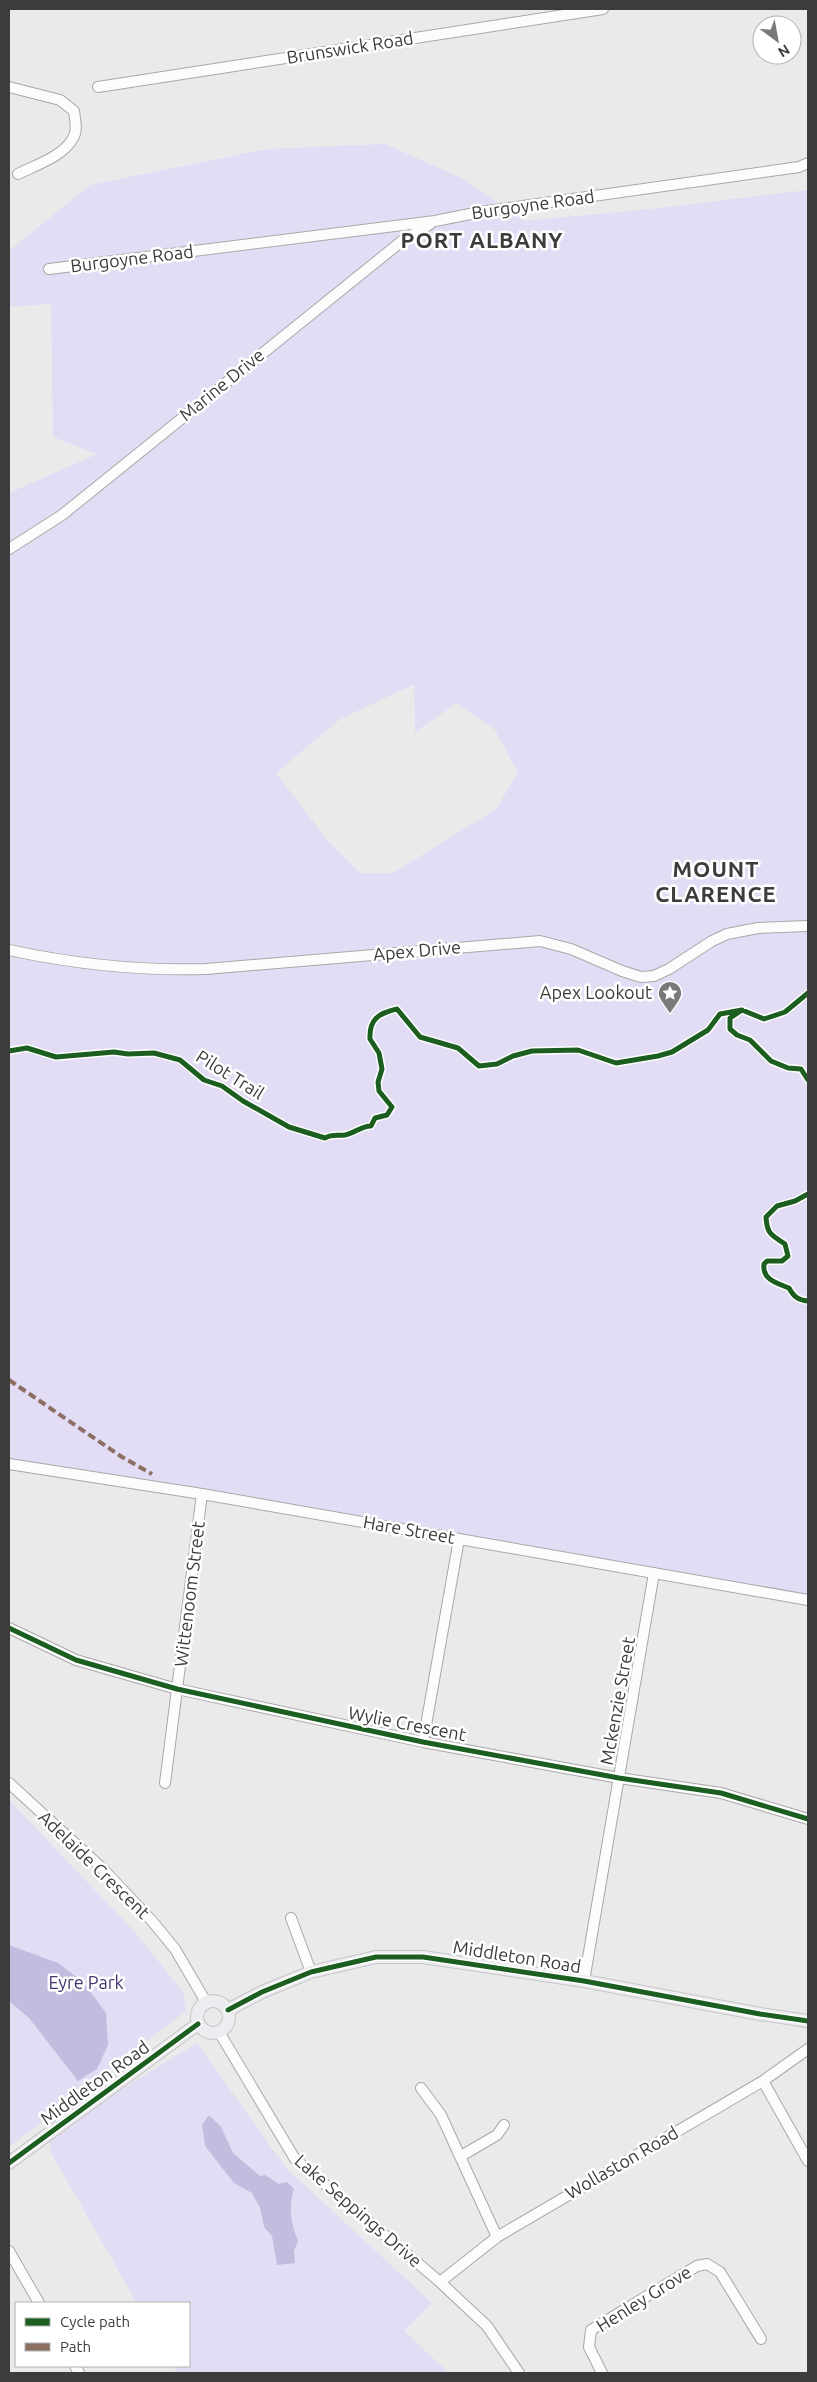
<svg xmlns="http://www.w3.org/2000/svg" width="817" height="2382" font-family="Ubuntu,sans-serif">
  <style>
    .green { fill: #e2ddf4; fill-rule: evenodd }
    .water { fill: #c4bcdf }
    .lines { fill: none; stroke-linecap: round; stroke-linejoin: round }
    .minor-casing { stroke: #a8a8a9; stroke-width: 12 }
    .major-casing { stroke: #c6c6c6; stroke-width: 14 }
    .minor { stroke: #fcfcfc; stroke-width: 10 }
    .major { stroke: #ededf1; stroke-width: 12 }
    .quiet { stroke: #8d6e63; stroke-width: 4; stroke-dasharray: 8 4; stroke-linecap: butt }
    .cycleway-casing { stroke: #fff; stroke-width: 8 }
    .cycleway { stroke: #1b5e20; stroke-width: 5 }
    .labels { text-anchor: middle; stroke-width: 5; stroke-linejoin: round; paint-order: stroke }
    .street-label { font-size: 18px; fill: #3c3c3d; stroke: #fff }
    .poi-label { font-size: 18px; fill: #3c3c3d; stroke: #fff; text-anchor: end }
    .park-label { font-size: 18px; fill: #473571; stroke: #fff }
    .district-label { font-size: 22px; font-weight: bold; letter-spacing: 1px; fill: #3c3c3d; stroke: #fff }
  </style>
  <rect width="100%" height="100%" fill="#eaeaeb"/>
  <path class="green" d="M 385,144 L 462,178 L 524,221 L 650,209 L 808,190 L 808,1600 L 9,1465 L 9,493 L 97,454 L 53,437 L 51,304 L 9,307 L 9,251 L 90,185 L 267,149 ZM 414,684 L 415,732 L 457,703 L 495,730 L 518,773 L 496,809 L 393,873 L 360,873 L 328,841 L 276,773 L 339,720 Z
    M 9,1800 L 134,1931 L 183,1992 L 186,2011 L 9,2147 Z
    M 197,2043 L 286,2168 L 432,2303 L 404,2331 L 449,2373 L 177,2373 L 173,2366 L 189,2366 L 189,2303 L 137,2303 L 49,2149 L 52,2147 L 45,2136 Z"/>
  <path class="water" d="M 9,1945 L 58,1963 L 83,1982 L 106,2013 L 108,2045 L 97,2069 L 78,2081 L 29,2018 L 9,2001 Z
    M 209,2115 L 221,2127 L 233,2153 L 260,2176 L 265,2175 L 279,2184 L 287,2182 L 294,2189 C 288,2209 291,2223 298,2241 L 294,2251 L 295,2263 L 277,2265 L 272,2236 L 264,2227 L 260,2208 L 252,2193 L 234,2183 L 205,2146 L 202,2125 Z"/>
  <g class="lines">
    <g class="minor-casing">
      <path id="minor" d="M 9,87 L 60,100 L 74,111 C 75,119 78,131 73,138 C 63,157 35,165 18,174
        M 98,87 L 603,9
        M 49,269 L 435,221 L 480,212 L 799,167 L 808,163
        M 9,549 L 62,515 L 402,241 L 430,224
        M 9,950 C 74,964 139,971 206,969 L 540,941 L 571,949 L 622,971 L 641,977 L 654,976 L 669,969 L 712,941 L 727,934 L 758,928 L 808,926
        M 9,1464 L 202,1494 L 808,1600
        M 9,1628 L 76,1660 L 177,1689 L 423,1742 L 619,1778 L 721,1793 L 808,1819
        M 423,1742 L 459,1539
        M 9,1783 L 104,1870 L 152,1921 L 175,1949 L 206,2002
        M 165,1783 L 202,1494
        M 291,1918 L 311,1972
        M 584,1981 L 654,1573
        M 219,2032 L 295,2159 L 440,2282 L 487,2326 L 519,2373
        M 763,2081 L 808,2161
        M 421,2088 L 441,2115 L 497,2237
        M 461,2156 L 497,2135 L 504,2125
        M 9,2251 L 39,2303
        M 440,2282 L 497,2237 L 763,2081 L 808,2049
        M 75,2366 L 79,2373
        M 602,2373 L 589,2347 L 591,2330 L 697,2266 L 707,2264 L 720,2272 L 761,2339"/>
    </g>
    <g class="major-casing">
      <path id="major" d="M197 2017a16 16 0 1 1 32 0a16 16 0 1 1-32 0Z
        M 228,2010 L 262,1992 L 311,1972 L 376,1957 L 423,1957 L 584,1981 L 760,2014 L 808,2021
        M 9,2163 L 198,2024"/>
    </g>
    <use href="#minor" class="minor"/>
    <use href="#major" class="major"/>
    <path class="quiet" d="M 9,1380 L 122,1457 L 152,1474"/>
    <g class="cycleway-casing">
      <path id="cycleway" d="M 808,993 L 785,1012 L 764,1019 L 742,1010 L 730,1018 L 730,1029 L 737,1035 L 750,1040 L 771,1061 L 788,1068 L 801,1069 L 808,1080
        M 9,1051 L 27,1048 L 56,1057 L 114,1052 L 128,1054 L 154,1053 L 180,1060 L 204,1080 L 222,1086 L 243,1101 L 289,1127 L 325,1138 C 332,1134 337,1136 345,1135 C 355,1133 361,1126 371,1126 L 375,1118 L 387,1115 L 392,1107 L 379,1091 L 378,1082 L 382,1069 L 379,1053 L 370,1039 C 369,1019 379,1013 397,1009 L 420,1037 L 458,1048 L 479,1066 L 497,1064 L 513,1056 L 532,1051 L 578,1050 L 616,1063 L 658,1056 L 672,1052 L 708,1030 L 720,1014 L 742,1010
        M 808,1194 L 795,1201 L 777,1206 L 766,1217 C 767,1235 772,1235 785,1244 L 788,1256 L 782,1261 L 767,1261 L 764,1264 C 762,1280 777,1283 789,1288 C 794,1297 798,1300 808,1301
        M 9,1628 L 76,1660 L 177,1689 L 423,1742 L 619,1778 L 721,1793 L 808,1819
        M 228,2010 L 262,1992 L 311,1972 L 376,1957 L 423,1957 L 584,1981 L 760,2014 L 808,2021
        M 9,2163 L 198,2024"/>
    </g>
    <use href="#cycleway" class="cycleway"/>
  </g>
  <defs>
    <g id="sight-pin" transform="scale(1.25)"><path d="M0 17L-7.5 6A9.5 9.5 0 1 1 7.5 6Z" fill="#79797a" stroke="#fff"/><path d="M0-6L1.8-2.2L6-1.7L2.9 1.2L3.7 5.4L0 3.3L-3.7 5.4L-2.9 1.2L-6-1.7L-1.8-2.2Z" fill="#fff"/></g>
  </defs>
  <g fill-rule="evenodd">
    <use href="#sight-pin" x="670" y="993"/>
  </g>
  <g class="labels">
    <g class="street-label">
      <text transform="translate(350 48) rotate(-9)" y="6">Brunswick Road</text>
      <text transform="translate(533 205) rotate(-8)" y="6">Burgoyne Road</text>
      <text transform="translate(132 259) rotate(-7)" y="6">Burgoyne Road</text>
      <text transform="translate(222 385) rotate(-39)" y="6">Marine Drive</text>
      <text transform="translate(417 951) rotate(-5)" y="6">Apex Drive</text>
      <text transform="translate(230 1075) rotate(32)" y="6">Pilot Trail</text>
      <text transform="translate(409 1530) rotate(10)" y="6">Hare Street</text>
      <text transform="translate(190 1594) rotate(-83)" y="6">Wittenoom Street</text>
      <text transform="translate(618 1701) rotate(-80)" y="6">Mckenzie Street</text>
      <text transform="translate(407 1724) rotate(11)" y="6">Wylie Crescent</text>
      <text transform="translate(94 1865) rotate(44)" y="6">Adelaide Crescent</text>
      <text transform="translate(517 1957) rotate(9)" y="6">Middleton Road</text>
      <text transform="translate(95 2083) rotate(-36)" y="6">Middleton Road</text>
      <text transform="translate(622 2163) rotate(-30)" y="6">Wollaston Road</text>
      <text transform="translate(358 2211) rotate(41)" y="6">Lake Seppings Drive</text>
      <text transform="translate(644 2299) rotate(-32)" y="6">Henley Grove</text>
    </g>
    <g class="poi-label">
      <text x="652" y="999">Apex Lookout</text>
    </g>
    <g class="park-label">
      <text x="86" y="1989">Eyre Park</text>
    </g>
    <g class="district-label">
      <text x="482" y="248">PORT ALBANY</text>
      <text x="716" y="877">MOUNT<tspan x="716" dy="25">CLARENCE</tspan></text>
    </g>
  </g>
  <rect width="817" height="2382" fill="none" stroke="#3c3c3d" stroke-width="20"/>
  <rect x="15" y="2302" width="175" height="65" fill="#ffffff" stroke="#b1b1b1"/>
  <rect x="25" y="2318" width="25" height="8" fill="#1b5e20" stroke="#b1b1b1"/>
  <text x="60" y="2327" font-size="15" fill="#3c3c3d">Cycle path</text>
  <rect x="25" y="2343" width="25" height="8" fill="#8d6e63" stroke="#b1b1b1"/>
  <text x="60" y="2352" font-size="15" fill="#3c3c3d">Path</text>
  <g transform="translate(777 40) rotate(148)"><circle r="24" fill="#ffffff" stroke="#b1b1b1"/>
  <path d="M0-4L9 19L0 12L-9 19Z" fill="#79797a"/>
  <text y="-8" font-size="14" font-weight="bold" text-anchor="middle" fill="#3c3c3d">N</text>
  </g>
</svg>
